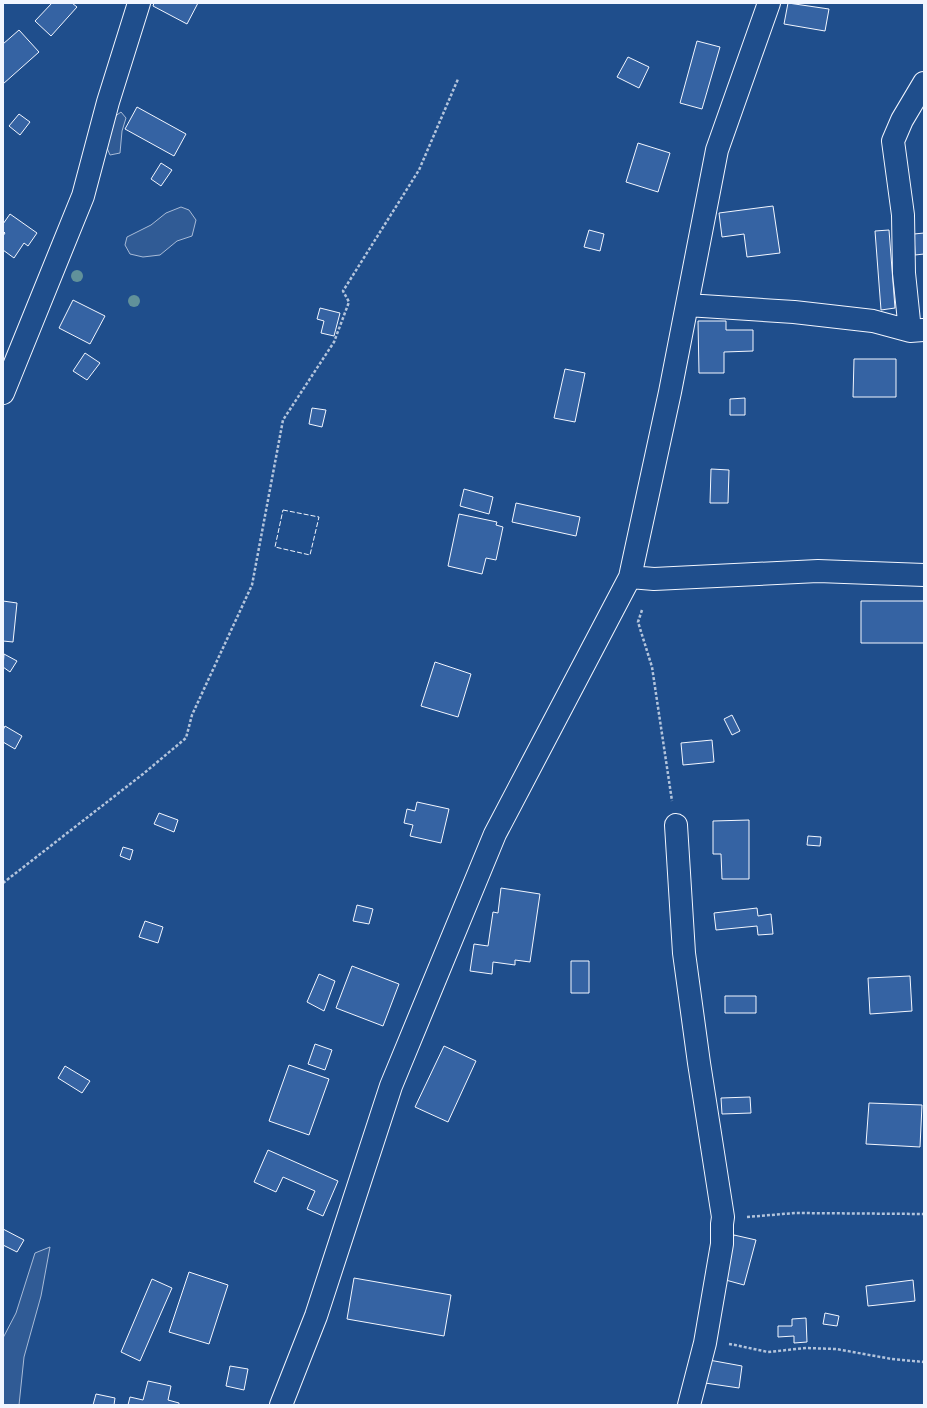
<svg xmlns="http://www.w3.org/2000/svg" width="927" height="1408" font-family="'DM Sans',sans-serif">
  <style>
    .built { fill: #305b95; stroke: #a8bbd7 }
    .building { fill: #3563a3; stroke: #f2f6ff }
    .lines { fill: none; stroke-linecap: round; stroke-linejoin: round }
    .minor-casing { stroke: #f2f6ff; stroke-width: 24 }
    .path { stroke: #b3c4dc; stroke-width: 2.5; stroke-dasharray: 3 2; stroke-linecap: butt }
    .minor { stroke: #1f4e8c; stroke-width: 22 }
    .fence { stroke: #f2f6ff; stroke-width: 1; stroke-dasharray: 5 2; stroke-linecap: butt }
    .tree { fill: #61919a }
  </style>
  <rect width="100%" height="100%" fill="#1f4e8c"/>
  <path class="built" d="M 121,112 L 126,118 L 122,131 L 120,153 L 110,155 L 107,148 L 114,117 Z
    M 181,207 L 189,210 L 196,220 L 192,236 L 177,241 L 160,255 L 143,257 L 130,254 L 125,245 L 127,237 L 151,225 L 166,213 Z
    M 50,1247 L 41,1296 L 24,1357 L 19,1405 L 3,1405 L 3,1338 L 16,1313 L 35,1253 Z"/>
  <path class="building" d="M 52,3 L 72,3 L 77,7 L 51,36 L 35,21 Z
    M 154,3 L 198,3 L 187,24 L 153,6 Z
    M 788,3 L 829,9 L 825,31 L 784,24 Z
    M 19,30 L 39,52 L 3,84 L 3,44 Z
    M 697,41 L 720,47 L 702,109 L 680,103 Z
    M 628,57 L 649,67 L 639,88 L 617,77 Z
    M 137,107 L 186,134 L 174,156 L 125,129 Z
    M 19,114 L 30,122 L 20,135 L 9,126 Z
    M 638,143 L 670,153 L 658,192 L 626,182 Z
    M 161,163 L 172,170 L 161,186 L 151,179 Z
    M 773,206 L 780,253 L 747,257 L 744,234 L 722,237 L 719,213 Z
    M 10,214 L 37,233 L 28,246 L 24,243 L 14,258 L 3,250 L 3,236 L 5,233 L 3,231 L 3,224 Z
    M 589,230 L 604,234 L 600,251 L 584,247 Z
    M 889,230 L 895,308 L 881,310 L 875,231 Z
    M 924,233 L 924,254 L 915,255 L 914,234 Z
    M 73,300 L 105,316 L 90,344 L 59,328 Z
    M 320,308 L 340,313 L 334,336 L 321,333 L 324,321 L 317,319 Z
    M 698,321 L 726,321 L 726,330 L 753,330 L 753,351 L 724,352 L 724,373 L 699,373 Z
    M 85,353 L 100,363 L 87,380 L 73,371 Z
    M 854,359 L 896,359 L 896,397 L 853,397 Z
    M 565,369 L 585,373 L 575,422 L 554,418 Z
    M 745,398 L 745,415 L 730,415 L 730,399 Z
    M 312,408 L 326,410 L 322,427 L 309,424 Z
    M 711,469 L 729,470 L 728,503 L 710,503 Z
    M 464,489 L 493,497 L 489,514 L 460,506 Z
    M 516,503 L 580,517 L 576,536 L 512,522 Z
    M 459,514 L 497,522 L 496,525 L 503,527 L 496,560 L 486,558 L 482,574 L 448,566 Z
    M 3,601 L 17,603 L 13,642 L 3,641 Z
    M 861,601 L 924,601 L 924,643 L 861,643 Z
    M 4,654 L 17,661 L 10,672 L 3,667 Z
    M 435,662 L 471,674 L 458,717 L 421,706 Z
    M 732,715 L 740,731 L 732,735 L 724,719 Z
    M 5,726 L 22,736 L 15,749 L 3,742 L 3,730 Z
    M 712,740 L 714,762 L 683,765 L 681,743 Z
    M 417,802 L 449,809 L 441,843 L 410,836 L 413,825 L 404,823 L 407,809 L 415,811 Z
    M 159,813 L 178,820 L 174,832 L 154,824 Z
    M 749,820 L 749,879 L 722,879 L 721,854 L 713,854 L 713,821 Z
    M 808,836 L 821,837 L 820,846 L 807,845 Z
    M 123,847 L 133,850 L 130,860 L 120,856 Z
    M 501,888 L 540,894 L 530,962 L 515,960 L 515,965 L 493,962 L 492,974 L 470,971 L 474,944 L 488,946 L 493,912 L 498,913 Z
    M 357,905 L 373,909 L 369,924 L 353,921 Z
    M 757,908 L 758,916 L 771,914 L 773,934 L 758,935 L 757,926 L 716,930 L 714,913 Z
    M 145,921 L 163,927 L 158,943 L 139,937 Z
    M 571,961 L 589,961 L 589,993 L 571,993 Z
    M 352,966 L 399,984 L 383,1026 L 336,1008 Z
    M 319,974 L 335,981 L 324,1011 L 307,1002 Z
    M 910,976 L 912,1011 L 870,1014 L 868,978 Z
    M 725,996 L 756,996 L 756,1013 L 725,1013 Z
    M 315,1044 L 332,1050 L 325,1070 L 308,1064 Z
    M 444,1046 L 476,1061 L 448,1122 L 415,1107 Z
    M 289,1065 L 329,1079 L 309,1135 L 269,1121 Z
    M 65,1066 L 90,1081 L 82,1093 L 58,1078 Z
    M 750,1097 L 751,1113 L 722,1114 L 721,1098 Z
    M 869,1103 L 922,1105 L 920,1147 L 866,1144 Z
    M 268,1150 L 338,1181 L 323,1216 L 307,1209 L 315,1191 L 283,1177 L 276,1192 L 254,1182 Z
    M 3,1229 L 24,1240 L 17,1252 L 3,1245 Z
    M 734,1235 L 756,1240 L 744,1285 L 722,1279 Z
    M 189,1272 L 228,1285 L 209,1344 L 169,1332 Z
    M 354,1278 L 451,1295 L 444,1336 L 347,1319 Z
    M 152,1279 L 172,1288 L 140,1361 L 121,1352 Z
    M 913,1280 L 915,1301 L 868,1306 L 866,1286 Z
    M 825,1313 L 839,1316 L 837,1326 L 823,1324 Z
    M 806,1318 L 807,1342 L 794,1343 L 794,1336 L 778,1337 L 778,1326 L 792,1326 L 792,1319 Z
    M 709,1360 L 742,1366 L 739,1388 L 705,1383 Z
    M 230,1366 L 248,1369 L 244,1390 L 226,1386 Z
    M 148,1381 L 171,1386 L 168,1400 L 179,1403 L 179,1405 L 128,1405 L 130,1397 L 143,1400 Z
    M 96,1394 L 115,1398 L 114,1405 L 93,1405 Z"/>
  <g class="lines">
    <g class="minor-casing">
      <path id="minor" d="M 687,305 L 794,312 L 873,321 L 910,331 L 923,330
        M 910,331 L 904,273 L 903,215 L 893,141 L 902,120 L 924,83
        M 3,393 L 83,196 L 108,102 L 139,3
        M 630,577 L 654,579 L 818,571 L 924,575
        M 676,825 L 684,953 L 699,1063 L 723,1217 L 722,1224 L 722,1244 L 705,1343 L 689,1405
        M 281,1405 L 316,1316 L 391,1086 L 495,834 L 630,577 L 670,392 L 717,150 L 769,3"/>
    </g>
    <path class="path" d="M 642,610 L 638,622 L 652,667 L 672,801
      M 3,883 L 143,774 L 186,738 L 192,715 L 252,585 L 283,420 L 334,342 L 349,302 L 343,291 L 419,170 L 458,79
      M 747,1217 L 795,1213 L 924,1214
      M 729,1344 L 735,1345 L 768,1352 L 806,1348 L 836,1349 L 892,1359 L 924,1362"/>
    <use href="#minor" class="minor"/>
    <path class="fence" d="M 283,510 L 319,517 L 310,555 L 275,547 Z"/>
  </g>
  <g class="tree">
    <circle cx="77" cy="276" r="6"/>
    <circle cx="134" cy="301" r="6"/>
  </g>
  <rect width="927" height="1408" fill="none" stroke="#f2f6ff" stroke-width="8"/>
</svg>
